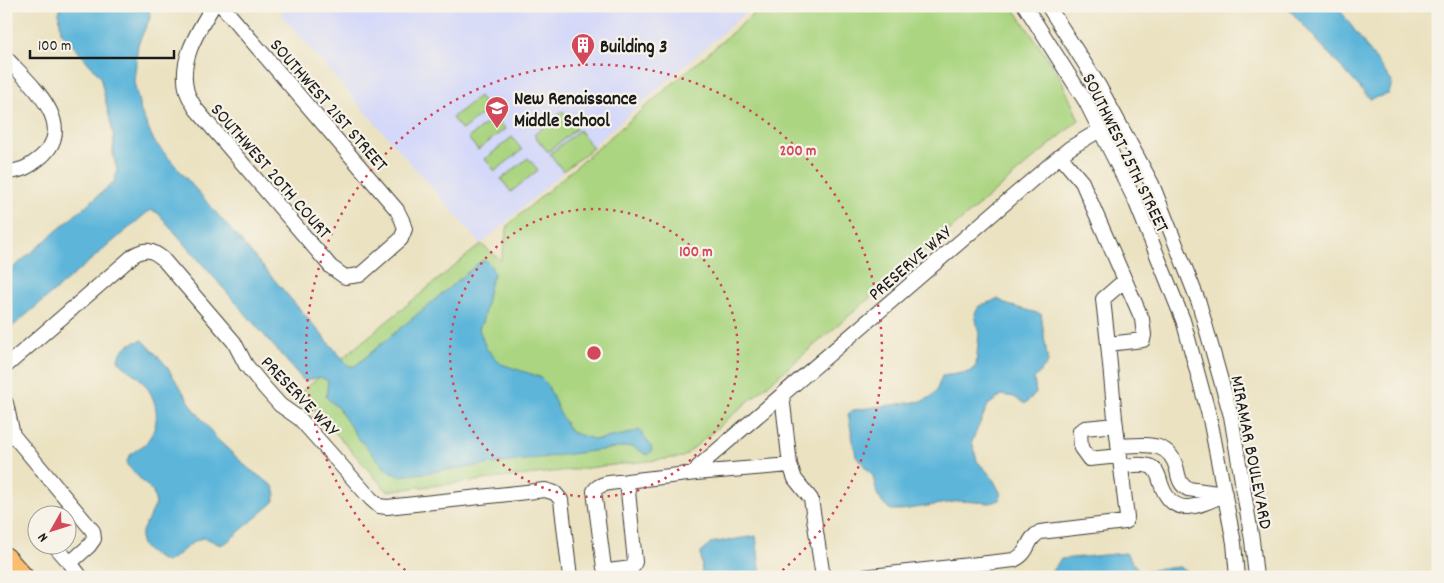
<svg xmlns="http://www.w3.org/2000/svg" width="1444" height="583" font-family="Dekko,sans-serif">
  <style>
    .built { fill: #d4d8f9 }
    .green { fill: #abd581; stroke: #64784e }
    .water { fill: #5db6da; stroke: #3c697b }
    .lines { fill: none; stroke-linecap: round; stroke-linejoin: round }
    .minor-casing { stroke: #3b3a35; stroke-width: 16 }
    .major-casing { stroke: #3b3a35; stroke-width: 21 }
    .minor { stroke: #fff; stroke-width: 14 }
    .major { stroke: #fbbd6e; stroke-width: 19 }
    .ring { fill: none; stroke: #d1495b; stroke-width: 2.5; stroke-dasharray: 2.5 5 }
    .labels { text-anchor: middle; stroke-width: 4.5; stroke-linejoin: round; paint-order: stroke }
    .poi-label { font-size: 19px; font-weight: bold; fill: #1c1c1c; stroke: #f7f3e8; text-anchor: start }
    .street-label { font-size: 19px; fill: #1c1c1c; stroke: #f7f3e8 }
    .centre { fill: #d1495b; stroke: #f7f3e8; stroke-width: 2.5 }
    .ring-label { font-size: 15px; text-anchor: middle; font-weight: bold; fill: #d1495b; stroke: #f7f3e8; stroke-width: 4.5; stroke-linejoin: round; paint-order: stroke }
  </style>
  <rect width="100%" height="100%" fill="#f7f3e8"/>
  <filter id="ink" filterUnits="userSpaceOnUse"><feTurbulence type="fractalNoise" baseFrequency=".02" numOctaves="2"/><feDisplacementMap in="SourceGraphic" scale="10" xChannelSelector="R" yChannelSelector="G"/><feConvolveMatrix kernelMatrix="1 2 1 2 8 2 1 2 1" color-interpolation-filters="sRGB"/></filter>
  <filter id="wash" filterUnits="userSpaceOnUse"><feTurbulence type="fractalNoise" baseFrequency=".0096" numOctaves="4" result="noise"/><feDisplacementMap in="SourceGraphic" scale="20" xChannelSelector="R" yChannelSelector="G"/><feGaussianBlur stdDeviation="1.12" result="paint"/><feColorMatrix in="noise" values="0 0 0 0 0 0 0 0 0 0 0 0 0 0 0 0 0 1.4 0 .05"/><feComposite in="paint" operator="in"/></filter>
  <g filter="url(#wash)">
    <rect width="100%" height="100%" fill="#ebe2c1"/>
    <path class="built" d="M 290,6 L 753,6 L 481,244 L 280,14 Z"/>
    <path class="green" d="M 763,6 L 1012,6 L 1059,75 L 1079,120 L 683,457 L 387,491 L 300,393 L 481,244 L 501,260 L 508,225 Z
      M 479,96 L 488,109 L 462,130 L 452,118 Z
      M 563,111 L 577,128 L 548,152 L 534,135 Z
      M 495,117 L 505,129 L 478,150 L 468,138 Z
      M 579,130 L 593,148 L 563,171 L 550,154 Z
      M 512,137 L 522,150 L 495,171 L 485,159 Z
      M 528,158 L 538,170 L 511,192 L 501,179 Z"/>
    <path class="water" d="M 60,6 L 149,6 L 150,18 L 138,44 L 134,82 L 141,112 L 154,141 L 349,366 L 355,366 L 480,262 L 485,260 L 491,266 L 494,275 C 485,291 488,312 479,329 L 486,348 L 501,364 L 540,377 L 547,384 L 561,416 L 571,432 L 596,440 L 632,433 L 639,430 L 651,446 L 652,451 L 647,455 L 632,446 L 400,476 L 389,472 L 358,438 L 338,408 L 326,397 L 328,381 L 320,377 L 304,381 L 158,213 L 150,210 L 6,332 L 6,274 L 114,182 L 117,170 L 113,154 L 114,138 L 100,76 L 61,32 L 59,13 Z
      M 1286,6 L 1337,6 L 1392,82 L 1389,94 L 1370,99 Z
      M 998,299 L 1008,305 L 1041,314 L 1048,363 L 1034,379 L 1036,393 L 1025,404 L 1014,397 L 1002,395 L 988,405 L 972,441 L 977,461 L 992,477 L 1001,494 L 1000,500 L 990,503 L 960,501 L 902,510 L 891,510 L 883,504 L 877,494 L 873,476 L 856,456 L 848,414 L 853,410 L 922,401 C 938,395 936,390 942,376 L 969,372 L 976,366 L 979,334 L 975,314 L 979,306 Z
      M 143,340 L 165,364 L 194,409 L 217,439 L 249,469 L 273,486 L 276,494 L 273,503 L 227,542 L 220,545 C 216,543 209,539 204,538 C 194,538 178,557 166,562 C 125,543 143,533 156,504 L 153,492 L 127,465 C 126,453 139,450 146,443 C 149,439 154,431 155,426 C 160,408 151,389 138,377 C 130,371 123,368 118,359 C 123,346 130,343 143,340 Z
      M 756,536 L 761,577 L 702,577 L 701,553 L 710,543 Z
      M 1126,553 L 1139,571 L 1179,567 L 1199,577 L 1047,577 L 1061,559 Z"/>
  </g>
  <g filter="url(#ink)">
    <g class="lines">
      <g class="minor-casing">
        <path id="minor" d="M 213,6 C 198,31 178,61 187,92 C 189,98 193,104 196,109 L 331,267 L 345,277 L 360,275 L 401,239 L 405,229 L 402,220 L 397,210 L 222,6
          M 1025,6 L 1086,102 L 1135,200 L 1183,320 L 1210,419 L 1234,543 L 1237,577
          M 1048,6 L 1099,86 L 1152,184 L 1199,303 L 1231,416 L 1252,540 L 1256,577
          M 6,58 C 29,83 79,124 41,157 C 29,167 22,171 6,172
          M 1108,344 L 1103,299 L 1125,280
          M 6,366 L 134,255 C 146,248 152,250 162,258 L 234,342 L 246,365 L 264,387 L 280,405 L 300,419 L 371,499 L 379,506 L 387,507 L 545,490 L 555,493 L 561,500 L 570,577
          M 782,395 L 790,465 L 795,479 L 811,499 L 823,577
          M 6,403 L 13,435 L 93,531 L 94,539 L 89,546 L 70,563 L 81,577
          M 1116,425 L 1085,428 L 1080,431 L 1081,448 L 1089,459 L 1120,456
          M 1118,446 C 1144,445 1170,439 1177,470 C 1179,479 1180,485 1188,489 L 1225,494
          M 1121,466 C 1130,466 1140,463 1149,466 C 1157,468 1159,477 1161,484 C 1173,520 1200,506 1225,494
          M 696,473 L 698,467 L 1060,156 L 1070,148 L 1100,130
          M 627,481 L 635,562 L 632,568 L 608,571 L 604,568 L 594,491 C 600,481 617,483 627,481 Z
          M 627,481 L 696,473 L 790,465
          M 55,546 L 70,563
          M 863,577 L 1014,560 C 1031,552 1025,540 1040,532 L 1125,522 L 1127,517 L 1115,418 L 1108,344 L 1143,340 L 1144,335 L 1142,319 L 1082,182 L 1060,156"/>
      </g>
      <g class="major-casing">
        <path id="major" d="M 6,557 L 24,577"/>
      </g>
      <use href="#minor" class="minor"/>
      <use href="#major" class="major"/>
    </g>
  </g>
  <g class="ring">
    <circle cx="594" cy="353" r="144"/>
    <path d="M411 575A288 288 0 1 1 777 575"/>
  </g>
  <defs>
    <g id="building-pin" transform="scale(1.25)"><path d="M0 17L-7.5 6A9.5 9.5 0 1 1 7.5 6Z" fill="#d1495b" stroke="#f7f3e8"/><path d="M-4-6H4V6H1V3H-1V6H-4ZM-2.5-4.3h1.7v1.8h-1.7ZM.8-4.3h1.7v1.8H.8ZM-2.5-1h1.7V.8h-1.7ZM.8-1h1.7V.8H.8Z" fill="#fff"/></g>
    <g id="school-pin" transform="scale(1.25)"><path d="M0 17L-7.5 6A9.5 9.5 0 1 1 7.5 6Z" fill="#d1495b" stroke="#f7f3e8"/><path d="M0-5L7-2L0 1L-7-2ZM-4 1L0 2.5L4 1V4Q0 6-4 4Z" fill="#fff"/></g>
  </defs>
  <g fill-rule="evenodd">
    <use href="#building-pin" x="583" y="45"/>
    <use href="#school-pin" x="497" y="108"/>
  </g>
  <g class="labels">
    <g class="poi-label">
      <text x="600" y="52">Building 3</text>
      <text x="514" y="104">New Renaissance<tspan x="514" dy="22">Middle School</tspan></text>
    </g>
    <g class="street-label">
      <text transform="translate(330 104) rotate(49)" y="7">SOUTHWEST 21ST STREET</text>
      <text transform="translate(1127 152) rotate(64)" y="7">SOUTHWEST 25TH STREET</text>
      <text transform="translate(272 170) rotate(49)" y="7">SOUTHWEST 20TH COURT</text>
      <text transform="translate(909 262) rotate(-41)" y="7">PRESERVE WAY</text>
      <text transform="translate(301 395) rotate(46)" y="7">PRESERVE WAY</text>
      <text transform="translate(1253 452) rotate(79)" y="7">MIRAMAR BOULEVARD</text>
    </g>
  </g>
  <circle cx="594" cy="353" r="8" class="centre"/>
  <g class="ring-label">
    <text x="798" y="155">200 m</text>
    <text x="696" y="256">100 m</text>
  </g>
  <rect width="1444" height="583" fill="none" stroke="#f7f3e8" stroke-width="25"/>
  <g transform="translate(52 530) rotate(231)"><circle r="24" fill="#f7f3e8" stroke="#9f9d96"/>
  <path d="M0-4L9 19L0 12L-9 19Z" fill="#d1495b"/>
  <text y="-8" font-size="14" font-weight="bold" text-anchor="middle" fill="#1c1c1c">N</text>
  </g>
  <path d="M30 50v8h144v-8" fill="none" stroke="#1c1c1c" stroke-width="2.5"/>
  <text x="38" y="50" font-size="15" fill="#1c1c1c" stroke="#f7f3e8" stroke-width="4" paint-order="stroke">100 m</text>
</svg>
